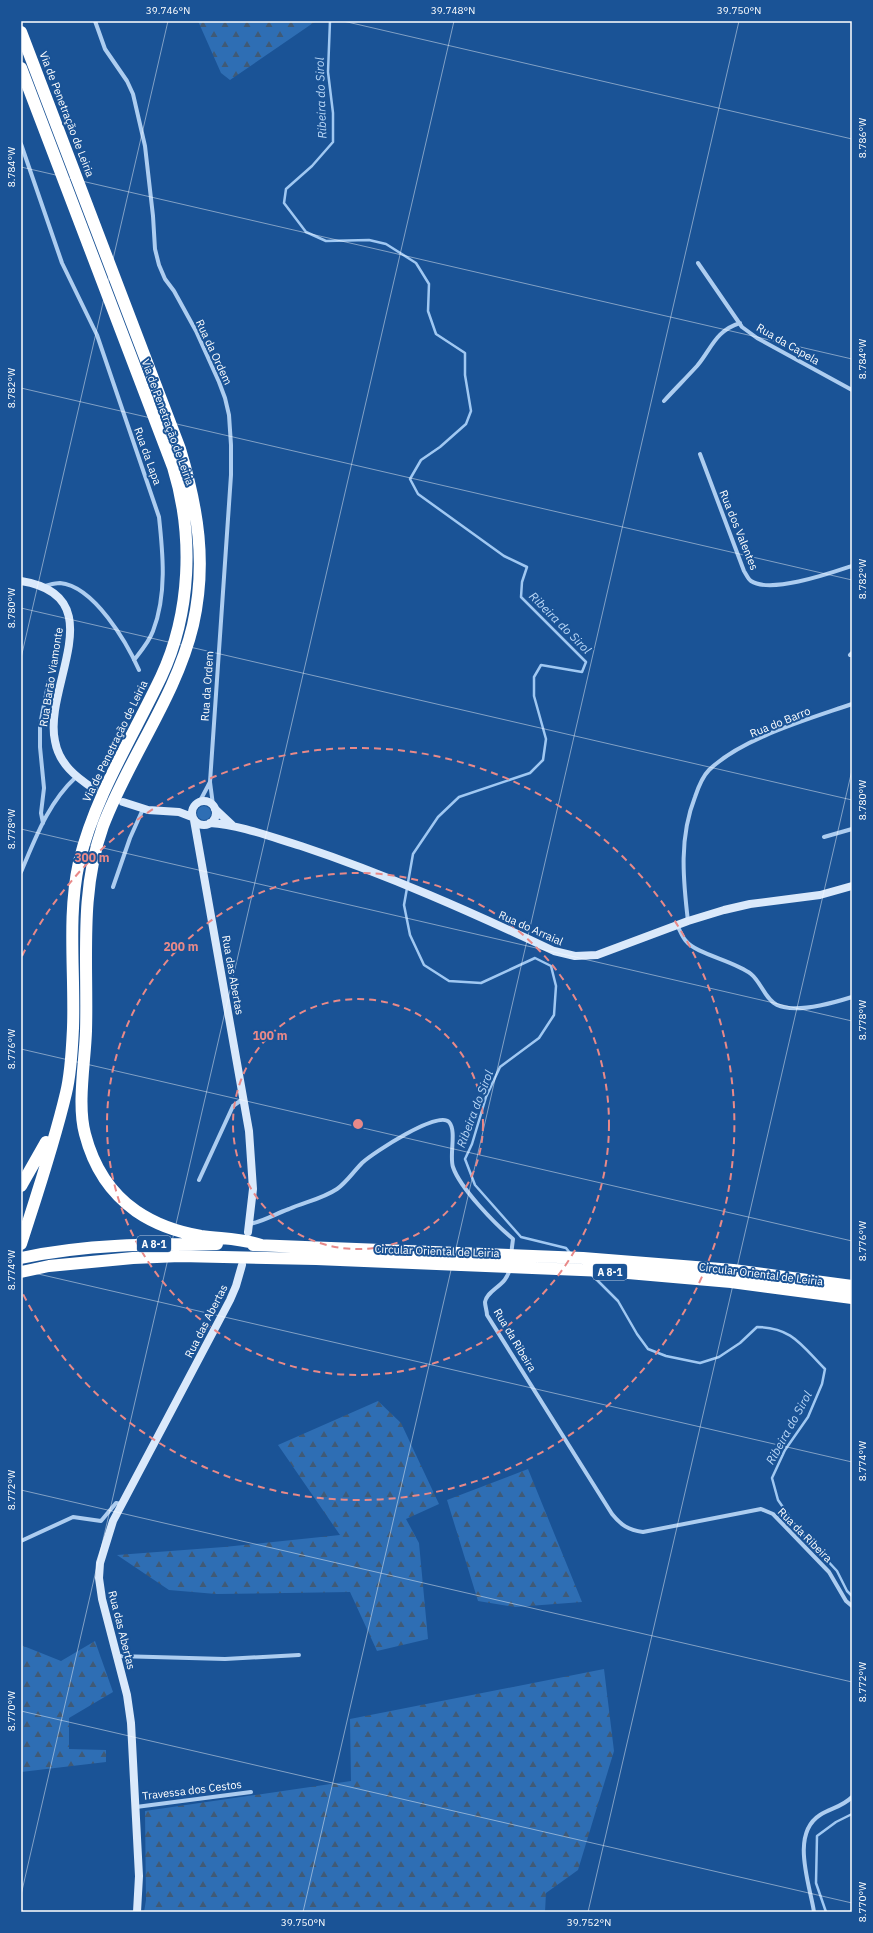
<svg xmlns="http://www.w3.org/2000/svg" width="873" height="1933" font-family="'IBM Plex Sans',sans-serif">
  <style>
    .forest { fill: url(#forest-firs) }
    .garden { fill: #2e6eb4 }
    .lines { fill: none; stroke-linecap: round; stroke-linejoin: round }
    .stream { stroke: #a0c8f2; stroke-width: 2.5 }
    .street { stroke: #adcdf0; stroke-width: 4 }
    .secondary { stroke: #dae9fb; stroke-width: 8 }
    .highway { stroke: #fff; stroke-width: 12 }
    .ticks { fill: none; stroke: #fff; stroke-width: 1; stroke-opacity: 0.45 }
    .ring { fill: none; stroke: #e88989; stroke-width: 2; stroke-dasharray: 7 5 }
    .labels { text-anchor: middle; stroke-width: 4; stroke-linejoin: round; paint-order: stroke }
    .shield { fill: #1a5396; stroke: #bacbe0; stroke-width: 1 }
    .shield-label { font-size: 10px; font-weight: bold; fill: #fff }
    .street-label { font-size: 11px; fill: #fff; stroke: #1a5396 }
    .water-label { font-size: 12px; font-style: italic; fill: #b9d7f7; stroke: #1a5396 }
    .centre { fill: #e88989; stroke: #1a5396; stroke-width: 2 }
    .ring-label { font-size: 12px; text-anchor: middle; font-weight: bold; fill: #e88989; stroke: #1a5396; stroke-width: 4; stroke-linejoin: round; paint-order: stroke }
    .neatline { fill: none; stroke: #fff; stroke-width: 1.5 }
    .ticks-label { font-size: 10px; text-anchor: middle; fill: #fff }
  </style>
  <defs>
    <pattern id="forest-firs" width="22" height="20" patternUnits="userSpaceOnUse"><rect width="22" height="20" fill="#2e6eb4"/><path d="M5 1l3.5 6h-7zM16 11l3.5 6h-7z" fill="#405a76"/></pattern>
  </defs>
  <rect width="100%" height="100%" fill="#1a5396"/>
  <path class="forest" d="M 198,21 L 316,21 L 230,80 L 221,73 Z
    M 378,1401 L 401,1423 L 439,1504 L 406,1519 L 419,1543 L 428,1639 L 377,1651 L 350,1592 L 216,1594 L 169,1590 L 117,1555 L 224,1547 L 340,1535 L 278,1445 Z
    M 528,1469 L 582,1602 L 515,1607 L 478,1601 L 447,1500 Z
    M 95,1641 L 113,1692 L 69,1718 L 69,1749 L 106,1750 L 106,1762 L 21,1772 L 21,1645 L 61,1661 Z
    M 604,1669 L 614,1751 L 578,1870 L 546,1893 L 545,1912 L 144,1912 L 146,1900 L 145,1811 L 351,1781 L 350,1719 Z"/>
  <path class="garden" d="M197 813a7 7 0 1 1 14 0a7 7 0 1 1-14 0Z"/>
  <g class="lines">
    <path class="stream" d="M 330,21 L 328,72 L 333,113 L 333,142 L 312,166 L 286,189 L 284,203 L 306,232 L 326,241 L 369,240 L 386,244 L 416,263 L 429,284 L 428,311 L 436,334 L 465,353 L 465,375 L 471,411 L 466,424 L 440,447 L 421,460 L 410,479 L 418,494 L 504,556 L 527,567 L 522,582 L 521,597 L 586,662 L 582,672 L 541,665 L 534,677 L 534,696 L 546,739 L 543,760 L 530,773 L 459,797 L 438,817 L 413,854 L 404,905 L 410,935 L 424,965 L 449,981 L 481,983 L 535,958 L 551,966 L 556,986 L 554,1015 L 539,1038 L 500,1067 L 486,1097 L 472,1144 L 465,1159 L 475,1185 L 521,1237 L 566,1248 L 570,1253
      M 592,1275 L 618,1301 L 637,1334 L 648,1349 L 666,1356 L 700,1363 L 719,1357 L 740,1343 L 757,1327 C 792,1327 802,1346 825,1369 L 822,1384 L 808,1417 L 785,1450 L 772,1478 L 778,1500 L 798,1529 L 837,1571 L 847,1591 L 852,1596
      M 826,1912 L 816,1883 L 817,1836 L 836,1822 L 852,1814"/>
    <path class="street" d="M 95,21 L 105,49 L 127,81 L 133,94 L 145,146 L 153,216 L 155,249 L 159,265 L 165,279 L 174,291 L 196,331 L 219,382 L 225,398 L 229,415 L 231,445 L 231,475 L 210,782 L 213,805
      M 21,144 L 62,263 L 97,335 L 159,517 C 163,554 167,595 153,631 C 149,642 141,651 134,660
      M 698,263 L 742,327 L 757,338 L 852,390
      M 664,401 C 675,389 686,378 697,366 C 712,348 715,331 740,323
      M 700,454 L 744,571 C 746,574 748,579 751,581 C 771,594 831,573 852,566
      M 44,586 C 49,585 55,583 60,583 C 94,586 127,643 139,670
      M 850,655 L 852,653
      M 200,801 L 210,782
      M 43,823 L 41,813 L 44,788 L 40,747 L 40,725 L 49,680
      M 824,837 L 852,829
      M 21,872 C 36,837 48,803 76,777
      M 113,887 L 130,838 L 143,809
      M 688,921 C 683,879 679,837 695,797 C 698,788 702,777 709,770 C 742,738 809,719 852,704
      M 677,925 C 680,930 682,937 686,941 C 696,954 735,961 751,974 C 761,982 765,999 777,1005 C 796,1014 833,1003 852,997
      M 199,1180 L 233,1106 L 243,1099
      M 250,1224 C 264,1221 275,1214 289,1209 C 305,1202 322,1199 337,1189 C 346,1183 354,1171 362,1163 C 373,1153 438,1110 449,1122 C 457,1131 449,1155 453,1167 C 460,1188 495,1224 513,1239 L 511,1255
      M 510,1267 C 508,1286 487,1289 485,1302 C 485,1306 487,1311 487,1315 L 612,1514 C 621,1525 628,1530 643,1532 L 761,1509 L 773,1514 L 829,1572 L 846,1601 L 852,1606
      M 21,1541 L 73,1517 L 101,1521 L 116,1503 L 122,1504
      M 117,1656 L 225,1659 L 299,1655
      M 136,1807 L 251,1792
      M 814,1912 C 810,1885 790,1834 820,1815 C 831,1808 842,1807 852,1797"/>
    <path class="secondary" d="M 21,581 C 115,596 43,686 55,741 C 59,764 76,777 94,789
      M192 813a12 12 0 1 1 24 0a12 12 0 1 1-24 0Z
      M 123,802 L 148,810 L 179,812 L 192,817
      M 215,809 L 232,825
      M 194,820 L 249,1131 L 253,1189 L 248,1232
      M 210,823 C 241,825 271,837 301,846 C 388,875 471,912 554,951 L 575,956 L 597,955 L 688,921 L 724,910 L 750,904 L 820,895 L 852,886
      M 137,1912 L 139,1876 L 131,1723 L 127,1695 L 102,1599 L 99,1578 L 100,1563 L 113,1521 L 230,1300 L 236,1286 L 242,1265"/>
    <path class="highway" d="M 21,32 L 180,449 C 198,509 207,563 193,625 C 176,697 129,757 103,826 C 79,893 88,962 86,1031 C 85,1062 77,1105 85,1134 C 93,1165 109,1192 136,1211 C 155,1224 177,1232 201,1236 C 222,1239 240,1238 261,1245
      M 21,68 L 173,467 C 194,535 191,613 161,677 C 132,738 95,796 79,862 C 67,917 75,972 73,1028 C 72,1049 71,1073 66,1093 C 54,1144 37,1194 21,1244
      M 21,1186 L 46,1142
      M 253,1245 L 583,1258 L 733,1270 L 852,1286
      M 21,1258 C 86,1244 151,1244 217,1244
      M 21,1272 L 49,1266 L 133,1258 L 180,1256 L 316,1259 L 605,1271 L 731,1282 L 852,1298"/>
  </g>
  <path class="ticks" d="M 343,21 L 852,139M 21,167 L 852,359M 21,388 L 852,580M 21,608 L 852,800M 21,658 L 168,21M 21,829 L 852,1021M 21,1049 L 852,1241M 21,1270 L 852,1462M 21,1490 L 852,1682M 21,1711 L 852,1903M 21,1895 L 454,21M 303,1912 L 739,21M 588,1912 L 852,770"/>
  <g class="ring">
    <circle cx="358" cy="1124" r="125"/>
    <circle cx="358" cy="1124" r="251"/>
    <path d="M22 956A376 376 0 1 1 22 1292"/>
  </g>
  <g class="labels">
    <g class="shield">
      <rect x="137" y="1236" width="34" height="16" rx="3"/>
      <rect x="593" y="1264" width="34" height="16" rx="3"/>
    </g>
    <g class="shield-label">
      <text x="154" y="1248">A 8-1</text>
      <text x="610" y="1276">A 8-1</text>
    </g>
    <g class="street-label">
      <text transform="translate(67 114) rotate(69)" y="4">Via de Penetração de Leiria</text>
      <text transform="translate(788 344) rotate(30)" y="4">Rua da Capela</text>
      <text transform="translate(214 352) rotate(65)" y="4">Rua da Ordem</text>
      <text transform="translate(168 422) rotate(70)" y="4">Via de Penetração de Leiria</text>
      <text transform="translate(148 456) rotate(70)" y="4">Rua da Lapa</text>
      <text transform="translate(739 530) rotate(68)" y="4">Rua dos Valentes</text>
      <text transform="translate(51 677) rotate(-81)" y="4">Rua Barão Viamonte</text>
      <text transform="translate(207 686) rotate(-86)" y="4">Rua da Ordem</text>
      <text transform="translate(780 722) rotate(-22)" y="4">Rua do Barro</text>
      <text transform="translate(115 741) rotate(-64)" y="4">Via de Penetração de Leiria</text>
      <text transform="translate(531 928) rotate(24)" y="4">Rua do Arraial</text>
      <text transform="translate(233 975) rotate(80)" y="4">Rua das Abertas</text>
      <text transform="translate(437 1251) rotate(2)" y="4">Circular Oriental de Leiria</text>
      <text transform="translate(761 1274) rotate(7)" y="4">Circular Oriental de Leiria</text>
      <text transform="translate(206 1321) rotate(-63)" y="4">Rua das Abertas</text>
      <text transform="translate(515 1340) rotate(59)" y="4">Rua da Ribeira</text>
      <text transform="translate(805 1535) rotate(45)" y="4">Rua da Ribeira</text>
      <text transform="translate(122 1630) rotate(76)" y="4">Rua das Abertas</text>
      <text transform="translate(192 1790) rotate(-7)" y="4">Travessa dos Cestos</text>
    </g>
    <g class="water-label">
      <text transform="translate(321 98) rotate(-92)" y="4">Ribeira do Sirol</text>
      <text transform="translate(560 623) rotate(45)" y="4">Ribeira do Sirol</text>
      <text transform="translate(475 1109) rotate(-69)" y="4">Ribeira do Sirol</text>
      <text transform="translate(789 1428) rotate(-61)" y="4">Ribeira do Sirol</text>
    </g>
  </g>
  <circle cx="358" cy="1124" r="6" class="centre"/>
  <g class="ring-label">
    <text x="92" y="862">300 m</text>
    <text x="181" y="951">200 m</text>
    <text x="270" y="1040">100 m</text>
  </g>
  <rect width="873" height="1933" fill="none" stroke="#1a5396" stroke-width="44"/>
  <rect x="22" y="22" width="829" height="1889" class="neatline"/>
  <g class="ticks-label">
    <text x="168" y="14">39.746°N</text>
    <text x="453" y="14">39.748°N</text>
    <text x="739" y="14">39.750°N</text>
    <text transform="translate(862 138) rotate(-90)" y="4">8.786°W</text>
    <text transform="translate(11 167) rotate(-90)" y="4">8.784°W</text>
    <text transform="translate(862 359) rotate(-90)" y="4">8.784°W</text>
    <text transform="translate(11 388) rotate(-90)" y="4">8.782°W</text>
    <text transform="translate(862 579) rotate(-90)" y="4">8.782°W</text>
    <text transform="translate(11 608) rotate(-90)" y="4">8.780°W</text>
    <text transform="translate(862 800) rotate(-90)" y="4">8.780°W</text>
    <text transform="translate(11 829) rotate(-90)" y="4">8.778°W</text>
    <text transform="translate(862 1020) rotate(-90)" y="4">8.778°W</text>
    <text transform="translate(11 1049) rotate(-90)" y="4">8.776°W</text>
    <text transform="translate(862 1241) rotate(-90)" y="4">8.776°W</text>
    <text transform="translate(11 1270) rotate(-90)" y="4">8.774°W</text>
    <text transform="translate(862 1461) rotate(-90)" y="4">8.774°W</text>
    <text transform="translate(11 1490) rotate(-90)" y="4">8.772°W</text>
    <text transform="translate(862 1682) rotate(-90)" y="4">8.772°W</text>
    <text transform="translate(11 1711) rotate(-90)" y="4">8.770°W</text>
    <text transform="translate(862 1902) rotate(-90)" y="4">8.770°W</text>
    <text x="303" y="1926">39.750°N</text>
    <text x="589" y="1926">39.752°N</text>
  </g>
</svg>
